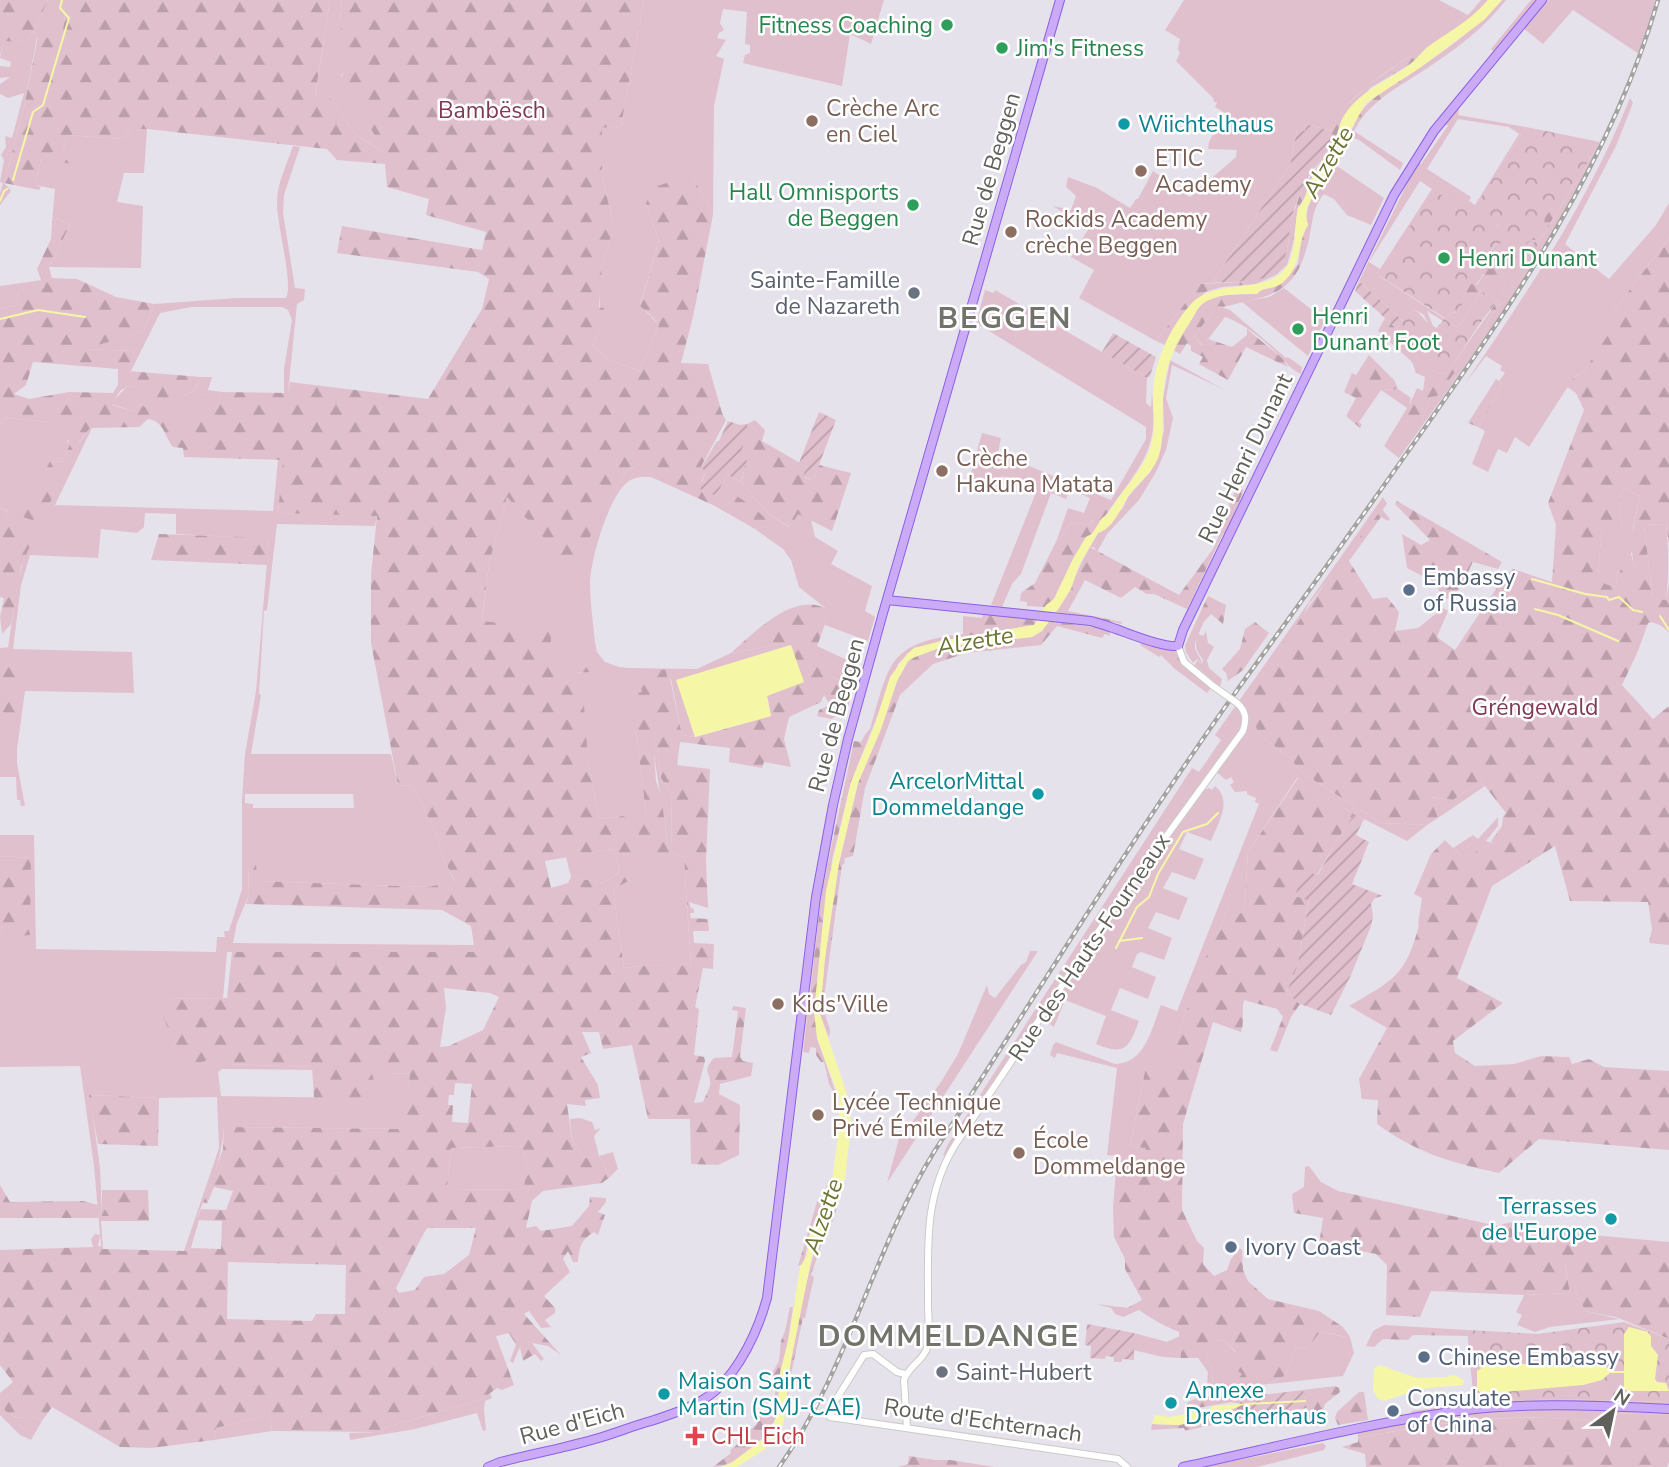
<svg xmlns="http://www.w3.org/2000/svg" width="1669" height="1467" font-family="'Nunito Sans',sans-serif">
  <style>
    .grass { fill: #e1c0ce; fill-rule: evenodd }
    .forest { fill: url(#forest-firs); fill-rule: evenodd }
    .park { fill: url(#park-crowns) }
    .garden { fill: url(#garden-furrows) }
    .water { fill: #f5f7a6 }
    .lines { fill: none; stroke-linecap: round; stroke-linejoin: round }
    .stream { stroke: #f5f7a6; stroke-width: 2 }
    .minor-casing { stroke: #cacbc5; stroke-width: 8 }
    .major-casing { stroke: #8a61e5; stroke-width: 10 }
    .minor { stroke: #fff; stroke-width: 6 }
    .major { stroke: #cbaaf8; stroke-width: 8 }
    .rail-casing { stroke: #a3a4a1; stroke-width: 4.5 }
    .rail { stroke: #fff; stroke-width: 2; stroke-dasharray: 5; stroke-linecap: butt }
    .minor-bridge-casing { stroke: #cacbc5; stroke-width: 8; stroke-linecap: butt }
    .minor-bridge { stroke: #fff; stroke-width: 6 }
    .leisure-dot { fill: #2e9e5b; stroke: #fff; stroke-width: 2.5 }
    .education-dot { fill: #8d6e63; stroke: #fff; stroke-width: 2.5 }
    .culture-dot { fill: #0f9aa8; stroke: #fff; stroke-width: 2.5 }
    .worship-dot { fill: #6b7280; stroke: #fff; stroke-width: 2.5 }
    .service-dot { fill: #5c6f8a; stroke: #fff; stroke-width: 2.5 }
    .health-dot { fill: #e0444e; stroke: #fff; stroke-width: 2.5 }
    .labels { text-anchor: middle; stroke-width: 5; stroke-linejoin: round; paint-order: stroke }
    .leisure-label { font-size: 23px; fill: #27864d; stroke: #fff; text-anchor: start }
    .education-label { font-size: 23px; fill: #785e54; stroke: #fff; text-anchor: start }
    .park-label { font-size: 23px; fill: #7f3b54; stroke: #fff }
    .culture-label { font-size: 23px; fill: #0d838f; stroke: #fff; text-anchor: start }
    .street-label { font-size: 23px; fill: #60615a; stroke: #fff }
    .worship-label { font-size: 23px; fill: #5b616d; stroke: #fff; text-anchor: end }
    .service-label { font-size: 23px; fill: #4e5e75; stroke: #fff; text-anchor: start }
    .health-label { font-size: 23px; fill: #be3a42; stroke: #fff; text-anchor: start }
    .water-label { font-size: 24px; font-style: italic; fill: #6f7534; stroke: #fff }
    .district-label { font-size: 30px; font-weight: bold; letter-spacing: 2px; fill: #72736b; stroke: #fff }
  </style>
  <defs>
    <pattern id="forest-firs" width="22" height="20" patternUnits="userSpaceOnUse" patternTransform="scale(1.75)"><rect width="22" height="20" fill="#e1c0ce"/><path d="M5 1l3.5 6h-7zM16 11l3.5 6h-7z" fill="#ba9faa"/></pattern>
    <pattern id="park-crowns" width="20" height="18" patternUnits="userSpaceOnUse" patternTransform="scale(1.75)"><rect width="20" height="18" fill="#e1c0ce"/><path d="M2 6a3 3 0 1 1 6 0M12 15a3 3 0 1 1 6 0" fill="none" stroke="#ba9faa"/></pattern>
    <pattern id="garden-furrows" width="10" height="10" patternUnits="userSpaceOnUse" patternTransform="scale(1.75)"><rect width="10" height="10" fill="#e1c0ce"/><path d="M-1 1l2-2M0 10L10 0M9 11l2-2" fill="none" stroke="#ba9faa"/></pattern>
  </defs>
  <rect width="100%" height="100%" fill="#e5e2ec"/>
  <path class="grass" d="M 48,0 L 58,0 L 58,4 L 65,9 L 63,31 L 59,48 L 67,53 L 53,55 L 37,37 L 24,107 L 4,183 L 11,191 L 0,205 L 0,193 L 3,183 L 0,182 L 4,160 L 1,155 L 6,147 L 5,136 L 12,138 L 24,93 L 8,98 L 0,94 L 0,84 L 10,77 L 0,78 L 0,66 L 10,67 L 11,62 L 0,58 L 4,40 L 26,42 L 35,29 Z
    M 330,0 L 342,0 L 340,20 L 344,24 L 351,59 L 341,76 L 373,116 L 388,155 L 355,134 L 329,96 L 315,97 Z
    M 644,0 L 884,0 L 871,44 L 850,34 L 842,86 L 743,63 L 745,55 L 750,53 L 750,45 L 745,44 L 747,12 L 723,9 L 720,23 L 724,30 L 719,33 L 717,38 L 726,40 L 716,56 L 724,59 L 714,106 L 713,215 L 692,175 L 646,204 L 659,241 L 640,305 L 659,325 L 639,371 L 610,360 L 592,346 L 600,329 L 600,282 L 602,266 L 613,230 L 613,220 L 602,178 L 601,128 L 621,126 Z
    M 1184,0 L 1439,0 L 1468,15 L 1481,0 L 1488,0 L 1473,17 L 1426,48 L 1415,60 L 1410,56 C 1381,76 1345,96 1332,131 L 1306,124 L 1305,132 L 1297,130 L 1290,165 L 1212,283 L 1200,284 L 1156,341 L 1079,298 L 1094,270 L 1071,257 L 1091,225 L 1073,219 L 1053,206 L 1071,210 L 1076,196 L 1066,187 L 1068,177 L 1097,188 L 1130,208 L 1136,199 L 1138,199 L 1153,171 L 1190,197 L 1236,157 L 1237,150 L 1208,149 L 1209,142 L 1225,113 L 1215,107 L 1217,103 L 1213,101 L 1214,99 L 1176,61 L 1180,53 L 1178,49 L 1180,39 L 1165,30 Z
    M 1531,0 L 1656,0 L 1639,54 L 1573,10 L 1543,44 L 1518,24 L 1494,52 L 1491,49 Z
    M 1630,98 L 1633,103 L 1616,146 L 1565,244 L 1609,279 L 1656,225 L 1669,203 L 1669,238 L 1612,313 L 1619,320 L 1584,371 L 1574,377 L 1529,447 L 1515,437 L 1507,453 L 1498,449 L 1488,472 L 1472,464 L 1485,431 L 1478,427 L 1503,384 L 1499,381 L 1505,373 L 1500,370 L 1502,366 L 1486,356 L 1464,385 C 1527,293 1588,202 1630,98 Z
    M 1454,105 L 1459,109 L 1458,115 L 1526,127 L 1474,210 L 1499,226 L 1497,229 L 1379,276 L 1445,319 L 1443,321 L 1427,311 L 1433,326 L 1437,328 L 1439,325 L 1467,343 L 1446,374 L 1436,373 L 1413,354 L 1417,348 L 1421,352 L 1429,326 L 1424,315 L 1414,309 L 1403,321 L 1359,281 L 1410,178 L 1406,173 L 1414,160 L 1421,164 L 1448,126 L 1442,121 ZM 1458,119 L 1509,127 L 1519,134 L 1475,205 L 1469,201 L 1471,197 L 1427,169 ZM 1420,181 L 1432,189 L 1380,269 L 1369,262 Z
    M 1355,120 L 1359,122 L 1354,131 L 1403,163 L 1400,170 L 1359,140 L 1351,137 L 1337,166 L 1384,198 L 1371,225 L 1347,215 L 1334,199 L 1324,194 L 1324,186 L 1320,184 L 1354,126 Z
    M 130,129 L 147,129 L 144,173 L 124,173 L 117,202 L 143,206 L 141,268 L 49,267 L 70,225 L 57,218 L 52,222 L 55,189 L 35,185 L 41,159 L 62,155 L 67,135 L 123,139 Z
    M 1600,142 C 1549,256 1471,357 1399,458 L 1384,446 L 1407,408 L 1381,390 L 1398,389 L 1411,398 C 1408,407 1410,414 1408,421 C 1405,431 1396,437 1394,447 L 1423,418 L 1430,397 L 1484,333 L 1489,318 L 1502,302 L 1502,295 L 1512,279 L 1524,268 L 1527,249 L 1533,253 Z
    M 293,146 L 300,147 L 284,195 L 283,213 L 295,288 L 305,289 L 304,300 L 297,304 L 288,393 L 284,393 L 284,369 L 292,320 L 288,310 L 282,307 L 191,307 L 160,313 L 131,371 L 127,371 L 135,351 L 82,349 L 144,331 L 154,304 L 236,298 L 286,298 C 294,285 276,222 277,200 C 278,181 287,164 293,146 Z
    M 42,280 L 44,289 L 19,291 L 17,305 L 0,309 L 0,286 Z
    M 1284,288 L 1325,320 L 1308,356 L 1242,302 L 1269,297 Z
    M 985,290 L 994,293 L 995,290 L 1147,378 L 1146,403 L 1151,407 L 1152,393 C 1159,445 1144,462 1115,502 L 1111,500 L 1088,525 L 1072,522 L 1056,542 L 1068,508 L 1084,513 L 1090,498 L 1070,489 L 1066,499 L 1051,493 L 1021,574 L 1012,584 L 1002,607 L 991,605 L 1037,490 L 1002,476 L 998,485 L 1001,493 L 969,480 L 982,433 L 1001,438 L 998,453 L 1111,500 L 1146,439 L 1146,427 L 976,323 Z
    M 1218,306 L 1230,310 L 1286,358 L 1288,357 L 1302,367 L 1301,374 C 1290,369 1288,364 1280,356 C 1263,339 1245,324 1223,316 L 1225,317 L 1203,346 L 1194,336 Z
    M 1170,360 L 1223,389 L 1172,365 L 1166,398 L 1173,418 L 1166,450 L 1156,472 L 1139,500 L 1107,534 L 1097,552 L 1094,547 L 1090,547 L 1098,533 L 1123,508 L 1128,497 L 1151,471 L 1164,431 L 1163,399 Z
    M 201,377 L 212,377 L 208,390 L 222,392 L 215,411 C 199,414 181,423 165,419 C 157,417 147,409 140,404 L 132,411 L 111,404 L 127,386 L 148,388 L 159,398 L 182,396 L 194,391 Z
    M 4,418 L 52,422 L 70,444 L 62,462 L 50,461 L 24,517 L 90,428 L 92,428 L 55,505 L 273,511 L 278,460 L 284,460 L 278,513 L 377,515 L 375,526 L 277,524 L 267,610 L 264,611 L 259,694 L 261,695 L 251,754 L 391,754 L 398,785 L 413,786 L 438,838 L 444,860 L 455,882 L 428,887 L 257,881 L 248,865 L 249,895 L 237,923 L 233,943 L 474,945 L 475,952 L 227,952 L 223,998 L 165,999 L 179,1036 L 169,1052 L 216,1054 L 229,1064 L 312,1067 L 313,1070 L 222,1069 L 218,1072 L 221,1096 L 359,1098 L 370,1066 L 386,1066 L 387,1073 L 410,1074 L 404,1129 L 224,1127 C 222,1160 210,1187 197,1217 L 199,1220 L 191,1248 L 184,1251 L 219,1148 L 217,1097 L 159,1098 L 90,1095 L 100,1168 L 102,1215 L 137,1216 L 137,1221 L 101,1221 L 103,1249 L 98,1247 L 101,1246 L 94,1166 L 80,1066 L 0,1067 L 0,932 L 3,926 L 12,926 L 31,858 L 0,856 L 0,835 L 34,835 L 36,949 L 216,952 L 217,937 L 225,937 L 224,931 L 229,931 L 242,889 L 242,800 L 245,754 L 256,691 L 269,539 L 176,534 L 176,514 L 145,513 L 144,527 L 137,533 L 101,529 L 98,558 L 30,555 L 21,585 L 13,649 L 132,652 L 134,693 L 25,691 L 17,749 L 17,763 L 25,806 L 21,806 L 20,800 L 17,800 L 16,777 L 0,777 L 0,720 L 17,720 L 10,648 L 8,648 L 17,585 L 25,554 L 5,519 L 8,510 L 0,508 L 0,424 ZM 245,794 L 353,794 L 354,808 L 253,808 L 253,804 L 245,803 Z
    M 629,467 L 655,478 C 646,476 637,476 629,481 C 609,494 591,559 590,582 C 590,602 593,622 595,642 L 597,652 L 605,662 L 619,667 L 629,668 L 697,669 L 731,653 L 779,644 L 791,645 L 677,680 L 695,737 L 682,735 L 671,679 L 667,677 L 642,693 L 636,694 L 636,730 L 646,813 L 669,852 C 664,813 656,776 652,737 L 657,748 L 661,778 L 672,795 L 671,851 L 684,857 L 691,967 L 647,965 L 624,968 L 613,889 L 631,880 L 623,816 L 599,819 L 588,761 L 566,684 L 570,673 L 594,672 L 551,664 L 482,622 L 489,564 L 507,497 L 572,568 Z
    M 726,474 L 741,482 L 770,515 L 789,527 L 798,513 L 811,520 L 815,537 L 838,551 L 831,564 L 872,586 L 865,611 L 875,617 L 868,641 L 825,625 L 829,611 L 799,587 L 791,560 L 783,549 L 755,529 L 772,525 L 717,496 Z
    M 1623,488 L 1640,496 L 1633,528 L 1634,547 L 1631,554 L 1635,569 L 1631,587 L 1618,569 L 1616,587 L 1605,585 L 1598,570 L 1602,528 L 1622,527 L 1619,510 Z
    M 1383,497 L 1387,504 L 1309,604 L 1258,708 L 1258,733 L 1290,758 L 1301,772 L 1381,823 L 1427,825 L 1407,841 L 1354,814 L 1297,778 L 1248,852 L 1244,911 L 1228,921 L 1228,906 L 1207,965 L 1185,1014 L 1169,1068 L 1146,1066 L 1130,1147 L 1147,1148 L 1135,1169 L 1117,1156 L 1107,1155 L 1117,1068 L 1057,1053 L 1055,1058 L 1050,1055 L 1053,1045 L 1056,1042 L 1115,1064 C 1146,1063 1151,1029 1161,1005 L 1177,1011 L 1259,804 L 1255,802 L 1256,798 L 1247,794 L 1247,791 L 1235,792 L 1230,785 L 1234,782 L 1231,777 L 1226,780 L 1214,770 L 1199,792 L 1209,788 L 1212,790 L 1215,786 C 1233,801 1218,823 1211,841 L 1187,832 L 1179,849 L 1204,859 L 1195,880 L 1172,872 L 1163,888 L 1188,898 L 1179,920 L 1156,912 L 1148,928 L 1172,938 L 1164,960 L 1141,952 L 1137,954 L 1132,967 L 1156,977 L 1148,999 L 1120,988 L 1111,1010 L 1139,1021 C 1129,1048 1125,1056 1096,1044 L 1106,1016 L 1065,1000 L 1054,1027 L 1041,1018 L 948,1157 L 943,1155 L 948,1144 L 1192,768 L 1199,772 L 1221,740 L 1215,735 Z
    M 1666,524 C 1669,550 1669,575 1666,601 L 1653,599 L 1644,525 Z
    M 1206,631 L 1208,643 L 1214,647 L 1207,660 L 1209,668 L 1222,679 L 1220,687 L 1194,665 L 1198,660 L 1202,664 L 1203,660 C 1196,650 1194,646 1198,634 L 1203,636 Z
    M 963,634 L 963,637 L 914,648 L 898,664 L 869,737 L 866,733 L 870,729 C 890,664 886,643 963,634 Z
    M 817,646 L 860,666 L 852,694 L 839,680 L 829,676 Z
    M 1481,781 L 1485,786 L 1438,818 L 1429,797 L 1453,800 Z
    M 1498,817 L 1498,826 L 1486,841 L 1493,843 L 1463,858 L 1453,848 L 1473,835 L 1478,839 Z
    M 613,849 L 620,871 L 604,883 L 582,879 L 567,885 L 571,877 L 566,857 Z
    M 1030,951 L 1038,951 L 887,1183 L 900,1135 L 903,1135 L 941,1082 L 958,1054 L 987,985 L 989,994 L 995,998 L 1021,965 L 1026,962 Z
    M 580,1118 L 592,1122 L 595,1130 L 601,1128 L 594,1136 L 599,1156 L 613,1152 L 618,1169 L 610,1177 L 599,1156 L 584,1158 L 572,1140 L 570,1119 Z
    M 521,1146 L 527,1160 L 525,1190 L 447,1189 L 451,1148 Z
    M 1565,1263 L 1569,1263 L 1576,1292 L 1585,1311 L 1620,1319 L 1550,1327 L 1535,1332 L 1517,1325 L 1522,1315 L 1516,1312 L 1524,1295 L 1570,1293 Z
    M 1343,1327 L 1350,1337 L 1354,1353 L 1343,1376 L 1269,1384 L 1286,1375 L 1296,1347 L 1307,1349 L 1320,1332 L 1346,1337 Z
    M 1134,1333 L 1167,1342 L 1180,1336 L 1181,1358 L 1163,1357 L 1133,1350 Z
    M 1224,1340 L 1236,1353 L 1231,1365 L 1242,1374 L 1235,1383 L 1236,1388 L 1212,1387 L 1213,1371 L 1206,1354 L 1215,1341 Z
    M 490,1393 L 492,1398 L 485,1401 L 484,1409 L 486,1430 L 483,1431 L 477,1413 L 415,1429 L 350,1440 L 349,1433 L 378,1432 L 387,1427 L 482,1399 Z
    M 1557,1399 L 1669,1402 L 1669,1415 L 1616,1413 L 1612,1425 C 1590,1419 1569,1419 1547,1418 C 1483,1415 1421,1426 1358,1438 L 1357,1429 L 1412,1418 L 1411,1411 L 1474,1403 Z
    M 0,1406 C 23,1428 24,1410 42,1421 L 31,1440 L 20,1435 L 0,1415 Z
    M 269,1410 L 272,1431 L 214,1440 L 216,1428 L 261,1417 Z
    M 1323,1443 L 1326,1446 L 1324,1450 L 1257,1467 L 1205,1467 Z"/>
  <path class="forest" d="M 0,0 L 48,0 L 35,29 L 26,42 L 4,41 L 0,56 Z
    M 58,0 L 330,0 L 315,96 L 329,96 L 355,134 L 386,154 L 371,129 L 372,116 L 368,110 L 359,111 C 343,87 334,86 350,59 L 340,48 L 341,28 L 344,24 L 340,21 L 342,0 L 644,0 L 621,126 L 602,128 L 602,178 L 613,220 L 613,230 L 602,266 L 599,307 L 604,308 L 600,329 L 592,346 L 610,360 L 639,371 L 659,325 L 652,316 L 648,321 L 629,314 L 630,312 L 651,315 L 640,306 L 659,241 L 646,204 L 651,188 L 692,175 L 713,215 L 693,317 L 681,363 L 708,364 L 722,413 L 726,420 L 701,467 L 706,471 L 702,481 L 717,496 L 731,492 L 753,507 L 773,525 L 755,529 L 715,506 L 629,467 L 572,569 L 507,497 L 489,564 L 482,621 L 551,629 L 551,664 L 594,666 L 594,672 L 571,673 L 566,684 L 583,691 L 588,761 L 599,819 L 623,816 L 630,820 L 633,845 L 631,880 L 613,889 L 624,968 L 647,965 L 691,966 L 684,857 L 671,851 L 672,795 L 661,778 L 657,748 L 653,739 L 656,781 L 661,796 L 669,852 L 654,860 L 640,846 L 637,822 L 646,813 L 636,730 L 636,693 L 642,692 L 637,675 L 666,669 L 667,677 L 670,678 L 682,735 L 695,737 L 771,716 L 767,696 L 791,646 L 779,644 L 731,653 C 755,632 796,588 830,611 L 817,646 L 833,662 L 829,676 L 839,680 L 852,694 L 847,711 L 831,719 L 817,716 L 819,710 L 830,705 L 824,695 L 821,702 L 789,717 L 784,739 L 791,767 L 764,762 L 762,768 L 729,762 L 730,748 L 680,742 L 677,765 L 710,769 L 706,862 L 708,908 L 689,902 L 691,908 L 694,909 L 694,913 L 690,913 L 691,918 L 708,919 L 709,931 L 693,931 L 694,943 L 714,944 L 713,969 L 703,968 L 695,1007 L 699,1009 L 694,1055 L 704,1057 L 705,1061 L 694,1103 L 703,1102 C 705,1097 709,1090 710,1085 C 711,1071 701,1072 714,1058 L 732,1057 L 738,1011 L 732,1010 L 733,1006 L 746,1008 L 740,1057 L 743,1061 L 753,1063 L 751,1076 L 720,1084 L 719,1094 L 740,1105 L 739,1155 L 718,1165 L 691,1164 L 690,1119 L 648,1119 L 632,1045 L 603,1049 L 599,1032 L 582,1032 L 591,1053 L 581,1057 L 598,1085 L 600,1098 L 585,1100 L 586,1106 L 567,1104 L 572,1140 L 584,1158 L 599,1156 L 610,1177 L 602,1183 L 543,1191 L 532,1201 L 526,1228 L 536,1226 L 541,1231 L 572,1226 L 589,1206 L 590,1197 L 606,1198 L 606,1202 L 598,1212 L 605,1215 L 598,1235 L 594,1232 C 581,1240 579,1247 578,1262 L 573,1262 L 568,1251 L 563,1259 L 570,1272 L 544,1296 L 555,1308 L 555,1313 L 545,1320 L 551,1327 L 541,1328 L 529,1311 L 524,1314 L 561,1355 L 548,1346 L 532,1343 L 544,1359 L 541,1361 L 535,1354 L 523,1361 L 520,1347 L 513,1363 L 510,1361 L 516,1345 L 509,1333 L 496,1336 L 514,1385 L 502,1390 L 497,1388 L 482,1399 L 387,1427 L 378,1432 L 272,1431 L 269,1411 L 261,1417 L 216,1428 L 214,1440 L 151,1448 L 120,1447 L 52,1407 L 42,1421 C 24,1410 23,1428 0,1406 L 0,1393 L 13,1382 L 0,1365 L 0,1250 L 93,1247 L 91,1239 L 95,1234 L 100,1235 L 98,1246 L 103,1249 L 184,1251 L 191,1248 L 221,1249 L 222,1221 L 196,1220 L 201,1209 L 226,1210 L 233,1191 L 214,1187 L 207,1204 L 203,1203 L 223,1149 L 224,1127 L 403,1129 L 410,1074 L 386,1073 L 386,1066 L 370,1066 L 375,1085 L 359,1098 L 314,1098 L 312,1067 L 229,1064 L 222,1061 L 216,1054 C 204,1066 187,1063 171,1063 L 169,1052 L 179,1036 L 168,1028 L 158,1006 L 165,999 L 227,998 L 232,952 L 475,952 L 471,926 L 442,910 L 246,904 L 249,895 L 248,865 L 251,862 L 256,865 L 258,881 L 428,887 L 455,881 L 444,860 L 438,838 L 413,786 L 398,785 L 371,643 L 371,575 L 377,516 L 278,513 L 283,460 L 184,457 L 183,448 L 173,447 C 164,436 165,422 148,419 L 139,427 L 90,428 L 79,442 L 42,519 L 37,522 L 23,517 L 50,461 L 62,462 L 70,444 L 68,440 L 56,438 L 52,422 L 4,418 L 0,424 L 0,309 L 17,305 L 19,291 L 44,288 L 37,269 L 51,239 L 52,222 L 57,218 L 70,225 L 49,267 L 52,278 L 77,279 L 116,297 L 154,304 L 144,331 L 85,349 L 135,351 L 128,371 L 201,377 L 194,391 L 182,396 L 179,408 L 161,407 C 157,388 143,388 127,386 L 120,391 L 112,405 L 132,411 L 140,404 C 159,416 174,424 196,414 L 194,405 L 200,398 L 210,397 L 215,410 L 222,392 L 288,393 L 290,382 L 428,399 L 482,309 L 489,279 L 478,272 L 337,253 L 342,226 L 482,250 L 486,232 L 426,215 L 429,199 L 387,187 L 385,164 L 337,160 L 327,149 L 147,129 L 130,129 L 123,139 L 67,135 L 62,155 L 73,160 L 72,164 L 41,159 L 35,185 L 41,187 L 39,190 L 4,183 L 24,107 L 38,36 L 55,33 L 53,55 L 66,53 L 58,48 L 63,31 L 65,9 L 58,4 ZM 33,362 L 118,369 L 118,385 L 113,393 L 69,392 L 29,399 L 14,394 L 26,385 ZM 613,849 L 620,871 L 604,883 L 582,879 L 551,888 L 545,861 ZM 444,988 L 490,993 L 499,997 L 483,1030 L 449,1046 L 440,1047 L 446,1007 ZM 455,1083 L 472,1084 L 468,1123 L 452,1122 L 453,1105 L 448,1105 L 449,1095 L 454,1095 ZM 521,1146 L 527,1160 L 524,1190 L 447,1189 L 451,1148 ZM 427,1228 L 476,1228 L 469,1255 L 444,1274 L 424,1277 L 415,1290 L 399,1293 L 396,1288 C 407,1268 415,1248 427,1228 ZM 228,1262 L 346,1265 L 345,1314 L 316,1314 L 312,1321 L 227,1319 Z
    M 1502,0 L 1506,0 C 1485,27 1460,46 1432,65 C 1406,83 1377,96 1359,122 L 1355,120 C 1373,92 1396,85 1422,66 C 1451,46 1479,26 1502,0 Z
    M 1410,56 L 1415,60 L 1409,65 L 1370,88 L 1336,138 L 1326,160 L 1309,182 L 1309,190 L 1298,208 L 1293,244 L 1287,265 L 1276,275 L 1256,284 L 1222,287 L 1205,292 L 1171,333 L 1165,345 L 1156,341 L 1200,284 L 1240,282 L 1274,274 L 1284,259 L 1288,246 L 1291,221 L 1302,188 L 1315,171 L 1332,137 L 1332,131 L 1336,119 L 1343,109 L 1368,85 Z
    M 1320,184 L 1324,186 L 1324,194 C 1312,209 1313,221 1309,239 C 1296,296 1272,295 1223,307 L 1218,306 L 1194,336 L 1202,346 L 1208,339 L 1232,347 L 1247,335 L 1247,329 L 1282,358 L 1288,367 L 1246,347 L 1228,380 L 1199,364 L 1203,357 L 1191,351 L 1191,346 L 1187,343 L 1180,354 L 1173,350 L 1197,308 L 1207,300 L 1222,295 L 1257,294 L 1261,289 L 1270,288 L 1282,283 L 1298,264 L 1302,235 L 1308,225 C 1303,209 1313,198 1320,184 Z
    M 1553,207 L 1555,216 L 1541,236 L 1527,249 L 1524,269 L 1512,279 L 1502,295 L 1502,302 L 1489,318 L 1484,333 L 1437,396 L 1430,397 L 1423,418 L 1402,448 L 1397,449 L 1394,447 L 1395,441 L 1408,421 L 1408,408 L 1417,388 L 1423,391 L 1425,377 L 1416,373 L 1412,362 L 1378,331 L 1385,318 L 1417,348 L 1414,354 L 1436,373 L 1446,374 L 1498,300 L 1481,291 L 1458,328 L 1446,320 L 1450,313 L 1458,312 L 1462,299 L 1471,283 L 1477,285 L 1484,274 L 1480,269 L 1497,242 L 1499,244 C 1519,234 1539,223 1553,207 Z
    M 1669,238 L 1669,544 L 1666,524 L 1644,525 L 1653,599 L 1666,600 L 1669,584 L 1669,632 L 1660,625 L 1651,622 L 1648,623 L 1638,651 L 1622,685 L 1653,719 L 1669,706 L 1669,945 L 1649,943 L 1652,929 L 1648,902 L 1570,901 L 1555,846 L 1492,886 L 1457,978 L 1503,1003 L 1453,1041 L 1455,1053 L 1475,1066 L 1514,1064 L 1541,1056 L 1569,1057 L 1572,1064 L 1589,1059 L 1604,1067 L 1669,1071 L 1669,1150 L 1539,1139 L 1499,1173 C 1452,1163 1417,1153 1377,1124 L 1378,1100 L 1362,1099 L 1359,1079 L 1387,1028 L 1349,1006 C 1392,981 1406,976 1419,925 L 1418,924 L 1422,898 L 1414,894 L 1431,854 L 1445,840 L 1463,858 L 1493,843 L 1491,841 L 1502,826 L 1503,816 L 1506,813 L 1481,781 L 1453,800 L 1430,797 L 1438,818 L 1427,825 L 1381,823 L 1301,772 L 1290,758 L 1258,733 L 1252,712 L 1258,707 L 1247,696 L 1333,572 L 1382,509 L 1390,519 L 1388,521 L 1381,517 L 1349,561 L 1373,599 L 1387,597 L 1399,612 L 1395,631 L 1418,628 L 1443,608 L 1448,611 L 1437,637 L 1455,650 L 1498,586 L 1513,569 L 1552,582 L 1556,525 L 1548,503 L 1584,410 L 1576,393 L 1567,387 L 1574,377 L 1584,371 L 1618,320 L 1612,313 ZM 1623,488 L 1640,496 C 1635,520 1628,546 1635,569 L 1632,574 L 1631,585 L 1621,569 L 1618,569 L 1616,587 L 1605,584 L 1598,570 L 1602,529 L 1615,533 L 1622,527 L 1619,510 Z
    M 1369,355 L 1394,380 L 1398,389 L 1381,390 L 1359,422 L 1362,425 L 1360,428 L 1346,416 L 1356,398 L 1344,392 L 1352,373 L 1356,375 Z
    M 1496,379 L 1503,384 L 1478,427 L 1468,423 Z
    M 755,420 L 765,430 L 762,441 L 807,467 L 804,477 L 813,481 L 819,465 L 851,473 L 832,531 L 798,514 L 790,527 L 770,515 L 741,482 C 747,470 740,460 743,447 C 745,439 747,433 747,424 Z
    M 1244,489 L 1227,532 L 1223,534 L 1187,609 L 1154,594 L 1147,594 L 1135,587 L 1121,598 L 1085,580 L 1068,611 L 1122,622 L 1121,624 L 1091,617 L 1056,612 C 1071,592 1077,568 1090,547 L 1179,595 L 1213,549 L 1230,510 L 1229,503 L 1236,490 Z
    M 1112,500 L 1115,502 L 1092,534 L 1086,537 L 1073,559 L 1054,599 L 1045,607 L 1027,606 L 1027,602 L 1020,601 L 1021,593 L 1035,583 L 1056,542 L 1072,522 L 1088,525 L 1093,520 L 1098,503 Z
    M 1397,501 L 1502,562 L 1498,569 L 1473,562 L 1453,600 L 1444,598 L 1434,582 L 1407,568 L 1402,534 L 1421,545 L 1430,540 L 1395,504 Z
    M 0,508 L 8,510 L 5,519 L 35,534 L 21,567 L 11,624 L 2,634 L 0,617 L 4,598 L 0,597 Z
    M 159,534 L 269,538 L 267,565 L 151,560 Z
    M 1208,596 L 1226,605 L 1223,624 L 1211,614 L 1203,623 L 1195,643 L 1195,649 L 1203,664 L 1197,659 L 1193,663 L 1186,652 L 1185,645 Z
    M 983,614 L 1037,620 L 1034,625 L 963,637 L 963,616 L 982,618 Z
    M 1049,621 L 1107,629 L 1110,631 L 1110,636 L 1105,634 L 1102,638 L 1057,626 L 1041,645 L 966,653 L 933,664 L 900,695 L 865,788 L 853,856 L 845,858 L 844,864 L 842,865 L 822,1013 L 825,1014 L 830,1030 L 829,1038 L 820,1014 L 825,957 L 839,863 L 858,783 L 881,729 L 897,681 L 908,661 L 914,657 L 942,647 L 1032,637 Z
    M 1255,622 L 1269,633 L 1243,670 L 1228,681 L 1226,673 L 1222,669 L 1240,649 L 1245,629 Z
    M 1143,641 L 1175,651 L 1189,671 L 1211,688 L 1207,693 L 1175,669 L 1161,655 L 1159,657 L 1140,645 Z
    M 10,647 C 17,673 25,694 17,720 L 0,720 L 0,648 Z
    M 866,733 L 869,737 L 851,782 L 832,860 L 817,1038 L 839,1102 L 829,1084 L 824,1062 L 821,1062 L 816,1055 L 816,1048 L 810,1047 L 809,1053 L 803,1052 L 822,890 L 854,741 L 861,742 Z
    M 1298,778 L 1354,814 L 1334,845 L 1317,875 L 1296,896 L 1309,900 L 1297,968 L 1286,993 L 1300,1004 L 1291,1017 L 1277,1052 L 1270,1050 L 1283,1017 L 1277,1009 L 1244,1000 C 1241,1011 1245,1021 1241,1032 L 1213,1022 L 1183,1124 L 1182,1210 L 1197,1241 L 1204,1248 L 1203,1264 L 1214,1276 L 1227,1270 L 1231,1259 L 1239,1249 L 1242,1249 L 1243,1270 L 1248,1281 L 1268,1299 L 1319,1311 L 1343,1327 L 1347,1337 L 1320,1332 L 1307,1349 L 1296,1347 L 1286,1375 L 1269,1384 L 1236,1388 L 1234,1383 L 1242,1374 L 1230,1365 L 1236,1352 L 1224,1340 L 1216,1341 L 1206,1354 L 1213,1371 L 1212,1387 L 1207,1387 L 1208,1372 L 1198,1358 L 1181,1358 L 1179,1332 C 1164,1326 1152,1319 1139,1310 L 1123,1317 L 1115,1314 L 1111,1308 L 1096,1304 L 1127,1308 L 1142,1300 L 1125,1269 L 1125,1259 L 1114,1237 L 1113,1208 L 1117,1156 L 1135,1169 L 1146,1148 L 1130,1147 L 1146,1066 L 1169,1067 L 1185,1014 L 1206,965 L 1204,961 L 1219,931 L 1228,906 L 1232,907 L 1229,920 L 1244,911 L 1248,852 Z
    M 0,856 L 31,858 L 30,935 L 12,937 L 11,926 L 3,926 L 0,932 Z
    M 89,1095 L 159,1098 L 158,1146 L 98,1144 Z
    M 1309,1166 L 1321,1182 L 1338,1191 L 1498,1226 C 1516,1219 1532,1221 1548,1231 L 1669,1242 L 1669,1339 L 1616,1317 L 1585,1311 L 1576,1292 L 1568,1263 L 1565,1264 L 1570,1293 L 1524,1295 L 1431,1291 L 1420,1317 L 1386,1315 L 1387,1265 L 1376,1254 L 1328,1245 L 1318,1251 L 1323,1218 L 1294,1213 L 1292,1194 L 1304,1187 L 1305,1167 Z
    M 828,1180 L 832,1180 C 837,1195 818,1218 811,1231 C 807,1241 807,1253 803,1264 L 798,1266 L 817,1202 L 822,1201 Z
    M 0,1185 L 10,1202 L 83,1201 L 98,1205 L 98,1218 L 0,1218 Z
    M 102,1190 L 148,1190 L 149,1221 L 137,1221 L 136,1216 L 102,1216 Z
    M 838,1204 L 831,1226 L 828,1225 L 811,1275 L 814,1277 L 805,1318 L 803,1318 L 790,1379 L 787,1406 C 787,1379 792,1353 798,1326 C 806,1282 813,1241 838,1204 Z
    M 790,1307 L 793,1307 L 778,1405 L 764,1403 L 764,1399 L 775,1396 L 775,1378 L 770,1377 L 779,1361 L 781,1341 L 785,1331 Z
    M 1384,1325 L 1467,1330 L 1468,1336 L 1413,1335 L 1408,1340 L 1383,1339 L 1374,1347 L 1366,1346 L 1373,1331 Z
    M 1335,1386 L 1339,1388 L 1340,1392 L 1325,1404 L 1317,1426 L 1311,1427 L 1303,1390 Z
    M 1359,1392 L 1364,1392 L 1368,1420 L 1338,1425 L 1335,1418 L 1337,1412 Z
    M 1202,1396 L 1246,1397 L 1246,1417 L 1185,1431 L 1184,1428 L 1151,1430 L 1152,1424 L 1179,1425 L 1211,1418 L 1242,1404 L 1231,1402 L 1187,1410 L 1185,1407 L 1188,1402 Z
    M 761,1412 L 777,1415 C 769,1436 737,1467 713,1467 L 731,1453 L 730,1450 L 742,1441 L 740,1438 L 757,1424 Z
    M 1616,1413 L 1669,1415 L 1669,1462 L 1667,1467 L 1366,1467 L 1365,1454 L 1342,1447 L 1358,1442 L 1358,1438 C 1421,1426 1483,1416 1547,1418 C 1569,1419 1590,1419 1611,1425 Z
    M 909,1456 L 935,1460 L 950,1460 L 995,1467 L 898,1467 L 908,1464 Z"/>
  <path class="park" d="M 1526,127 L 1600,142 L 1533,253 L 1527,249 L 1541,236 L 1554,217 L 1553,207 L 1544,217 C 1547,231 1533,238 1524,246 L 1511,238 L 1499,244 L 1496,243 L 1480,269 L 1484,273 L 1476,285 L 1471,284 L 1462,299 L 1462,305 L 1458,312 L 1450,313 L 1446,320 L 1458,328 L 1481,291 L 1498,300 L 1483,319 L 1449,370 L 1421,352 L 1396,328 L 1414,309 C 1423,315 1426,324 1435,330 L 1445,318 L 1378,275 L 1433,190 L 1497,229 L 1499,226 L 1473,210 Z
    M 1624,1322 L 1669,1339 L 1669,1402 L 1557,1399 L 1474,1403 L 1467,1330 L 1538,1334 Z"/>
  <path class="garden" d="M 1306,124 L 1332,131 C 1334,151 1310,169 1303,187 C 1298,198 1293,210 1291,223 C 1288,240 1289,259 1275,273 C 1264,283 1226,282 1212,283 L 1290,165 L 1297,130 L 1305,131 Z
    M 1359,281 L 1403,321 L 1396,328 L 1355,291 Z
    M 1113,333 L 1156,357 L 1150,376 L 1147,378 L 1102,352 Z
    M 819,412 L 836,420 L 813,481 L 803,476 L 807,467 L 799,463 Z
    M 728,421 L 740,425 L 747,424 L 747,437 L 742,449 L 749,452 L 741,482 L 726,474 L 717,496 L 700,489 L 706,471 L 701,468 L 717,441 L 719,441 Z
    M 1354,814 L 1364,819 L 1356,835 L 1369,842 L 1352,884 L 1383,896 L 1375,898 L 1371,903 L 1373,916 L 1371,926 L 1351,975 L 1331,1015 L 1300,1004 L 1286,993 L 1297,968 L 1309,901 L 1295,895 L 1304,871 L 1318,875 L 1334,845 Z
    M 1087,1324 L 1134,1333 L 1134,1360 L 1122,1359 L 1122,1362 L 1114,1362 L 1114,1357 L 1106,1356 L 1105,1359 L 1090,1358 L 1091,1346 L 1085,1345 Z
    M 1303,1390 L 1307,1408 L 1246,1417 L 1246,1397 Z"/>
  <path class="water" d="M 1488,0 L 1502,0 L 1484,20 L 1421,67 L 1366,103 L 1307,207 L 1306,217 L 1308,225 C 1296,245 1302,267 1282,283 C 1274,290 1264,286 1257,294 C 1241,294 1224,293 1209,300 C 1199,304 1197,311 1192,319 C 1174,347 1165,365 1163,399 C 1162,419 1165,439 1158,458 C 1152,474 1137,483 1128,497 C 1120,509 1113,529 1098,533 L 1079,565 L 1071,589 L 1059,608 L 1042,631 L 1032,637 L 942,647 L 915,657 L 908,661 L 897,681 L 881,729 L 858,783 L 839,863 L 825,958 L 820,1014 L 848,1097 L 851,1127 L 845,1178 L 838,1204 L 826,1222 L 812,1256 L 787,1380 L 787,1406 L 783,1425 L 780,1433 L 765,1449 L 737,1467 L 721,1467 L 730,1464 L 764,1438 L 772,1428 L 777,1415 L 780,1373 L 789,1337 L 800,1267 L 807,1255 L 810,1233 L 827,1205 L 834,1186 L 832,1180 L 839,1128 L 839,1097 L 817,1038 L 814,1012 L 826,891 L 851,782 L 874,727 L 890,677 L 907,654 L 914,648 L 945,640 L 1034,625 L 1046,605 L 1054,599 L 1073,559 L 1086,537 L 1092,534 L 1102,518 L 1108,514 C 1120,492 1140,474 1149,451 C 1157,429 1152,413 1153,392 C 1154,362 1170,328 1190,305 C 1215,276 1267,297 1287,266 C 1297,250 1294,225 1298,208 C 1308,199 1305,189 1311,180 C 1319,167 1328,157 1334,143 C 1338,133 1339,123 1345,114 C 1361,90 1388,81 1409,65 C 1417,59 1422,52 1429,46 C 1450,31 1471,20 1488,0 Z
    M 791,645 L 804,682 L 767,696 L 771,716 L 695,737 L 676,680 Z
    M 1629,1327 L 1648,1332 L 1651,1337 L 1651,1346 L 1658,1355 L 1655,1379 L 1657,1382 L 1666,1383 L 1669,1391 L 1629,1391 L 1624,1389 L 1624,1334 Z
    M 1512,1363 L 1560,1367 L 1605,1365 L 1611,1372 L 1602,1380 L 1583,1385 L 1481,1394 L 1477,1389 L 1477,1371 L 1486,1365 Z
    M 1379,1365 L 1417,1378 L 1446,1377 L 1454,1375 L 1464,1380 L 1463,1385 C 1451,1387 1441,1386 1429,1388 C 1413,1391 1399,1396 1384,1401 L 1378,1399 L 1373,1390 L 1374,1369 Z
    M 1239,1404 L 1245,1404 L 1211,1418 L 1179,1425 L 1152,1424 L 1155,1415 L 1170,1417 L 1210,1409 L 1213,1406 Z"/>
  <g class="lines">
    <path class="stream" d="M 13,180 L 33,112 L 43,105 L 69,18 L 60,8 L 62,0
      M 0,201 L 4,191 L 7,189
      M 0,319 L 38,310 L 85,317
      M 1532,579 L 1585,594 L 1607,597 L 1609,600 L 1619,597 L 1633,610 L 1642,612
      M 1535,609 L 1558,615 L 1618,641
      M 1660,616 L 1669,630
      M 1119,941 L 1142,938
      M 1116,948 L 1137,907 L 1149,897 L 1158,874 L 1183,832 L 1207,824 L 1218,813
      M 1611,1372 L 1624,1372
      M 1245,1404 L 1305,1401"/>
    <g class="minor-casing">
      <path id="minor" d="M 1178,646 L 1184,662 L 1213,686
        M 905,1374 L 897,1372 L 873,1354 L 864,1355 L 834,1403 L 830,1417 L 1118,1459 L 1127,1467
        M 907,1428 L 904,1380 C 908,1366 925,1360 928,1345 C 930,1332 928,1316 928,1302 C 928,1245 924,1196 955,1145 L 1119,901 L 1243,731 C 1247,719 1246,711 1237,703"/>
    </g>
    <g class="major-casing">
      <path id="major" d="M 887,600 L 1090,621 C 1114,626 1158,648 1178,646 L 1183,630 L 1394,195 L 1434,131 L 1542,0
        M 488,1467 L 500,1462 C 532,1454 564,1448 595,1439 C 614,1434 632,1426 651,1421 C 672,1414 698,1406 715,1391 C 740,1369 758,1331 767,1298 L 816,897 L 833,805 L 848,739 L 883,613 L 1060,0
        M 1183,1467 C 1277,1447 1370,1422 1466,1410 C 1533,1402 1602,1406 1669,1409"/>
    </g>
    <use href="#minor" class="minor"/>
    <use href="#major" class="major"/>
    <g class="rail-casing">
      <path id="rail" d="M 779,1467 C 848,1371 872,1252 934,1152 C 1034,999 1129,842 1235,693 C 1297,608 1358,522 1419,436 C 1515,300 1611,162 1658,0"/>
    </g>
    <use href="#rail" class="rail"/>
    <g class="minor-bridge-casing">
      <path id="minor-bridge" d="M 1213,686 L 1237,703"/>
    </g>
    <use href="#minor-bridge" class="minor-bridge"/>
  </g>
  <g class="leisure-dot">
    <circle cx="947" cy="25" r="7"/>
    <circle cx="1002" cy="48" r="7"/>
    <circle cx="913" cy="205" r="7"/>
    <circle cx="1444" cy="258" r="7"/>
    <circle cx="1298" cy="329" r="7"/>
  </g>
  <g class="education-dot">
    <circle cx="812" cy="121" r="7"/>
    <circle cx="1141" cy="171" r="7"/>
    <circle cx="1011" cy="232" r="7"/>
    <circle cx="942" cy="471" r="7"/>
    <circle cx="778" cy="1004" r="7"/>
    <circle cx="818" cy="1115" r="7"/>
    <circle cx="1019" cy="1153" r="7"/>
  </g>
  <g class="culture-dot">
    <circle cx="1124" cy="124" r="7"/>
    <circle cx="1038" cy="794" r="7"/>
    <circle cx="1611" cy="1219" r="7"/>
    <circle cx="664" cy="1394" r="7"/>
    <circle cx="1171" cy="1403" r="7"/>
  </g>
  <g class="worship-dot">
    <circle cx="914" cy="293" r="7"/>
    <circle cx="942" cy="1372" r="7"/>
  </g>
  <g class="service-dot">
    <circle cx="1409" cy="590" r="7"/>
    <circle cx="1231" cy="1247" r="7"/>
    <circle cx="1424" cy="1357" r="7"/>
    <circle cx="1393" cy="1411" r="7"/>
  </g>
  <path class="health-dot" d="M691.5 1425.5h7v7h7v7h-7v7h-7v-7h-7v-7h7z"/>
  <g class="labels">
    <g class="leisure-label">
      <text x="933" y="33" text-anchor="end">Fitness Coaching</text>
      <text x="1016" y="56">Jim's Fitness</text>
      <text x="899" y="200" text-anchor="end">Hall Omnisports<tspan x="899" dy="26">de Beggen</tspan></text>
      <text x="1458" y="266">Henri Dunant</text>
      <text x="1312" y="324">Henri<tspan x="1312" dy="26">Dunant Foot</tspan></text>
    </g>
    <g class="education-label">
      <text x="826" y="116">Crèche Arc<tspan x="826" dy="26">en Ciel</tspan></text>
      <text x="1155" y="166">ETIC<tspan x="1155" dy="26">Academy</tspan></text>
      <text x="1025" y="227">Rockids Academy<tspan x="1025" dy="26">crèche Beggen</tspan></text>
      <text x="956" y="466">Crèche<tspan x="956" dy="26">Hakuna Matata</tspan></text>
      <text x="792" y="1012">Kids'Ville</text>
      <text x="832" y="1110">Lycée Technique<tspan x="832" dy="26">Privé Émile Metz</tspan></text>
      <text x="1033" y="1148">École<tspan x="1033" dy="26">Dommeldange</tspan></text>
    </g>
    <g class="park-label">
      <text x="492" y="118">Bambësch</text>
      <text x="1535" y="715">Gréngewald</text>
    </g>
    <g class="culture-label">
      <text x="1138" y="132">Wiichtelhaus</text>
      <text x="1024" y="789" text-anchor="end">ArcelorMittal<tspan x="1024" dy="26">Dommeldange</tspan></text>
      <text x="1597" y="1214" text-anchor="end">Terrasses<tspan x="1597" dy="26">de l'Europe</tspan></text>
      <text x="678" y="1389">Maison Saint<tspan x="678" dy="26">Martin (SMJ-CAE)</tspan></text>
      <text x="1185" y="1398">Annexe<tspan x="1185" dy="26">Drescherhaus</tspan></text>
    </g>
    <g class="street-label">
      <text transform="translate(991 169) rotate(-74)" y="8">Rue de Beggen</text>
      <text transform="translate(1245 458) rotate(-64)" y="8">Rue Henri Dunant</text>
      <text transform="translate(836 715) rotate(-75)" y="8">Rue de Beggen</text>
      <text transform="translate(1089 947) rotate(-56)" y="8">Rue des Hauts-Fourneaux</text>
      <text transform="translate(983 1420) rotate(8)" y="8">Route d'Echternach</text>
      <text transform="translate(572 1423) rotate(-15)" y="8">Rue d'Eich</text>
    </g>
    <g class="worship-label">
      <text x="900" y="288">Sainte-Famille<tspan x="900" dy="26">de Nazareth</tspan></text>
      <text x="956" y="1380" text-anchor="start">Saint-Hubert</text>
    </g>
    <g class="service-label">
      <text x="1423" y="585">Embassy<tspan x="1423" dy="26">of Russia</tspan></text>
      <text x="1245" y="1255">Ivory Coast</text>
      <text x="1438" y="1365">Chinese Embassy</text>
      <text x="1407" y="1406">Consulate<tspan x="1407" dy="26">of China</tspan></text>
    </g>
    <g class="health-label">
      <text x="711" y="1444">CHL Eich</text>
    </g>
    <g class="water-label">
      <text transform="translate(1328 162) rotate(-60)" y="8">Alzette</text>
      <text transform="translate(975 641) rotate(-10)" y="8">Alzette</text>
      <text transform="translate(823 1216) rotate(-71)" y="8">Alzette</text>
    </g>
    <g class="district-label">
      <text x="1005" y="328">BEGGEN</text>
      <text x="949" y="1346">DOMMELDANGE</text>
    </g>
  </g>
  <g transform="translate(1613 1411) rotate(33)" stroke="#ffffff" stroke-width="5" paint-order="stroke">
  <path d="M0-5L12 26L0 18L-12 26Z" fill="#60615a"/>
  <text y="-10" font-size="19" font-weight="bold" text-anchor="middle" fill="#60615a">N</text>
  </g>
</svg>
